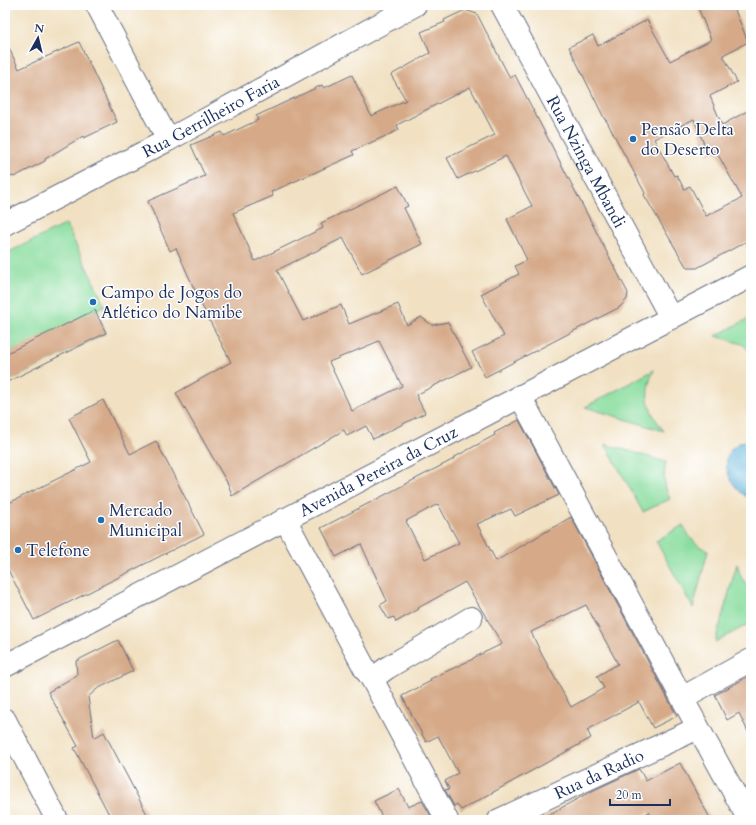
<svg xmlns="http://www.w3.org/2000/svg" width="756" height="825" font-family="Cardo,serif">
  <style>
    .green { fill: #8add9f; stroke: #52867e }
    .water { fill: #5bb0d7; stroke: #3b709a }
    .building { fill: #d6aa89; fill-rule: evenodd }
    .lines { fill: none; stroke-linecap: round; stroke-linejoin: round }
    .minor-casing { stroke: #666d81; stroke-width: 24 }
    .minor { stroke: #fff; stroke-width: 22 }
    .poi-dot { fill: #1f6fb2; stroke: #fff; stroke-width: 1.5 }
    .labels { text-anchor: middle; stroke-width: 3; stroke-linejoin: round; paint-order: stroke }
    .street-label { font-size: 17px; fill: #1b2f5e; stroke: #fff }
    .poi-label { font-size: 17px; fill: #1b2f5e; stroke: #fff; text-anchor: start }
  </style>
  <rect width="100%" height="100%" fill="#fff"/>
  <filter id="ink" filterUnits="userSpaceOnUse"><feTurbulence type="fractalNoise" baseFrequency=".025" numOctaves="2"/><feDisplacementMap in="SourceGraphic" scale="8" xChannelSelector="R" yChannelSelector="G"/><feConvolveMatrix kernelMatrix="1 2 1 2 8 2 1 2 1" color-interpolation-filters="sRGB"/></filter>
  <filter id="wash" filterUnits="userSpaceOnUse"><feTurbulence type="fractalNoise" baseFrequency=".012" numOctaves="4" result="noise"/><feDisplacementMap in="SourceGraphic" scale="16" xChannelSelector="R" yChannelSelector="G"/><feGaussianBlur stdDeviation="0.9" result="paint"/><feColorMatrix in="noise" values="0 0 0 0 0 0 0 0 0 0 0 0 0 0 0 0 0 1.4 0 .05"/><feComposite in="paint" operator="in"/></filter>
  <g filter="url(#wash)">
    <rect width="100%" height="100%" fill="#f1e1c2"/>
    <path class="green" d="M 66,224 L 105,306 L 95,310 L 106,333 L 5,383 L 5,254 Z
      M 751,317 L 751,352 L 742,344 L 716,336 Z
      M 654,370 C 642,396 648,410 664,431 L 585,407 Z
      M 605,444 L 666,462 C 663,476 664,486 670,499 L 643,512 Z
      M 683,525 C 689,538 696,545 708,551 L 693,608 L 656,541 Z
      M 737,564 L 741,577 L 751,591 L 751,623 L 715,642 Z"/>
    <path class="water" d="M 744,441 L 751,441 L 751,499 C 728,489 713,451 744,441 Z"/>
    <g id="blocks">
      <path class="building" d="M 697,5 L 733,5 L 748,42 L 723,55 L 737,82 L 710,96 L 722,125 L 751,109 L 751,239 L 697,268 L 687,268 L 644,195 L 645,193 L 606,120 L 605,120 L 569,47 L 593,35 L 598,46 L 647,20 L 670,61 L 711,40 ZM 694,119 L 708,154 L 716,151 L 742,198 L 706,216 L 690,186 L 684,189 L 677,175 L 674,176 L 654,139 Z
        M 465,10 L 477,14 L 510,78 L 515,75 L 628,293 L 627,299 L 620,307 L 485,377 L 472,352 L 504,336 L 481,294 L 519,274 L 515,266 L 527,260 L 507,219 L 532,206 L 506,156 L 458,179 L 447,158 L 495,135 L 470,87 L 397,125 L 399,130 L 352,151 L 354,155 L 271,192 L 273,196 L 233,213 L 255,261 L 323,228 L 321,223 L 398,186 L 408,206 L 404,208 L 422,244 L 362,274 L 343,238 L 277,270 L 303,321 L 341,305 L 349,324 L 398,304 L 407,325 L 421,317 L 432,325 L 448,322 L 471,367 L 416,395 L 425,413 L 373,439 L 366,426 L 347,436 L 344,430 L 232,496 L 229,486 L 176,393 L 231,362 L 200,302 L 176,248 L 170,251 L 148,201 L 205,176 L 191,145 L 222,132 L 224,136 L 258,120 L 256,116 L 322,85 L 324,88 L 352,75 L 371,116 L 406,100 L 391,75 L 430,53 L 421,32 L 445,22 L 444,20 ZM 379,341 L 402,386 L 352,411 L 329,362 Z
        M 5,40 L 19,69 L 79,42 L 117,122 L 84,138 L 83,136 L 45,159 L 45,161 L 14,177 L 13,176 L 5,179 Z
        M 95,310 L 106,333 L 5,383 L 5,354 Z
        M 103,400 L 130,454 L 156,441 L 204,534 L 34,620 L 5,564 L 5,505 L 91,462 L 69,418 Z
        M 519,420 L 559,495 L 515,516 L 511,509 L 477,524 L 496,561 L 571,517 L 677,716 L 653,728 L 639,702 L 587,730 L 591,738 L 461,810 L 457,804 L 454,806 L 445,790 L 449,789 L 445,781 L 458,773 L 438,736 L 426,742 L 402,696 L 431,681 L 430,679 L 473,659 L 473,658 L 502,644 L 465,582 L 418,608 L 419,609 L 396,622 L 394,617 L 388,619 L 380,605 L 387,601 L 361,544 L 336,557 L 321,528 L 454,459 L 453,458 L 495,435 L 494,433 ZM 438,504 L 459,543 L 425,559 L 406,521 ZM 586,605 L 618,664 L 597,676 L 604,688 L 571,707 L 542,655 L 531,632 Z
        M 118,640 L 133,671 L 97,689 L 88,697 L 94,738 L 104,732 L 150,820 L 112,820 L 74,748 L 78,746 L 48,692 L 77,675 L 76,661 Z
        M 751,675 L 751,738 L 739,713 L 727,720 L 715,695 Z
        M 680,763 L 711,820 L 653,820 L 649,812 L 636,820 L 539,820 L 590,792 L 639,769 L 646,781 Z
        M 399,789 L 408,807 L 422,801 L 431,816 L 422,820 L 380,820 L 383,819 L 374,801 Z"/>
    </g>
  </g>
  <g filter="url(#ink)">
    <use href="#blocks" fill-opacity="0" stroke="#666d81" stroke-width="1"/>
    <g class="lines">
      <g class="minor-casing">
        <g id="minor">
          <path d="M 97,5 L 168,140"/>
          <path id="s1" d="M 502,5 L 671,318"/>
          <path id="s2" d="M 5,224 L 168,140 L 415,5"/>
          <path d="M 520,396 L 682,698 L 751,660"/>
          <path d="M 285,519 L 365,669 L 372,679"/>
          <path id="s3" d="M 5,666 L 751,276"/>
          <path d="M 682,698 L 749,820"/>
          <path d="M 5,720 L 57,820"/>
          <path d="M 447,820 L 372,679 L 387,668 L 471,618"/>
          <path id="s4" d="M 499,820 L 698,728"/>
        </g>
      </g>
      <use href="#minor" class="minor"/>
    </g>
  </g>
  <g class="poi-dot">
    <circle cx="633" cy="139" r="4"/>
    <circle cx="93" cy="302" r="4"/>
    <circle cx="101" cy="520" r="4"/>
    <circle cx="18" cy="550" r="4"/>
  </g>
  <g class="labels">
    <g class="street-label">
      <text dy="6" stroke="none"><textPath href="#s2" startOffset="232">Rua Gerrilheiro Faria</textPath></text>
      <text dy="6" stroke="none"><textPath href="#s1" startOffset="178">Rua Nzinga Mbandi</textPath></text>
      <text dy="6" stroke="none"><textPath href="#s3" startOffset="421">Avenida Pereira da Cruz</textPath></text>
      <text dy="6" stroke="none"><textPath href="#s4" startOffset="110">Rua da Radio</textPath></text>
    </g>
    <g class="poi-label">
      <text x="641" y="135">Pensão Delta<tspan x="641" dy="20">do Deserto</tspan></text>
      <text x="101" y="298">Campo de Jogos do<tspan x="101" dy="20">Atlético do Namibe</tspan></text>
      <text x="109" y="516">Mercado<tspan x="109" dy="20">Municipal</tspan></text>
      <text x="26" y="556">Telefone</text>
    </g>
  </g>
  <rect width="756" height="825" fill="none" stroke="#fff" stroke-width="20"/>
  <g transform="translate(38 38) rotate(8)" stroke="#ffffff" stroke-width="3" paint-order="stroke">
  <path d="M0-3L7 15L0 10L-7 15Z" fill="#1b2f5e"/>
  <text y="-6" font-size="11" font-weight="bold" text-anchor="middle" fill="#1b2f5e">N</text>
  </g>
  <path d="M610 799v6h60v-6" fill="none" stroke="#1b2f5e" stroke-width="2"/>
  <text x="616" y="799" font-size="12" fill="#1b2f5e" stroke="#ffffff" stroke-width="3" paint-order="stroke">20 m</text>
</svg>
